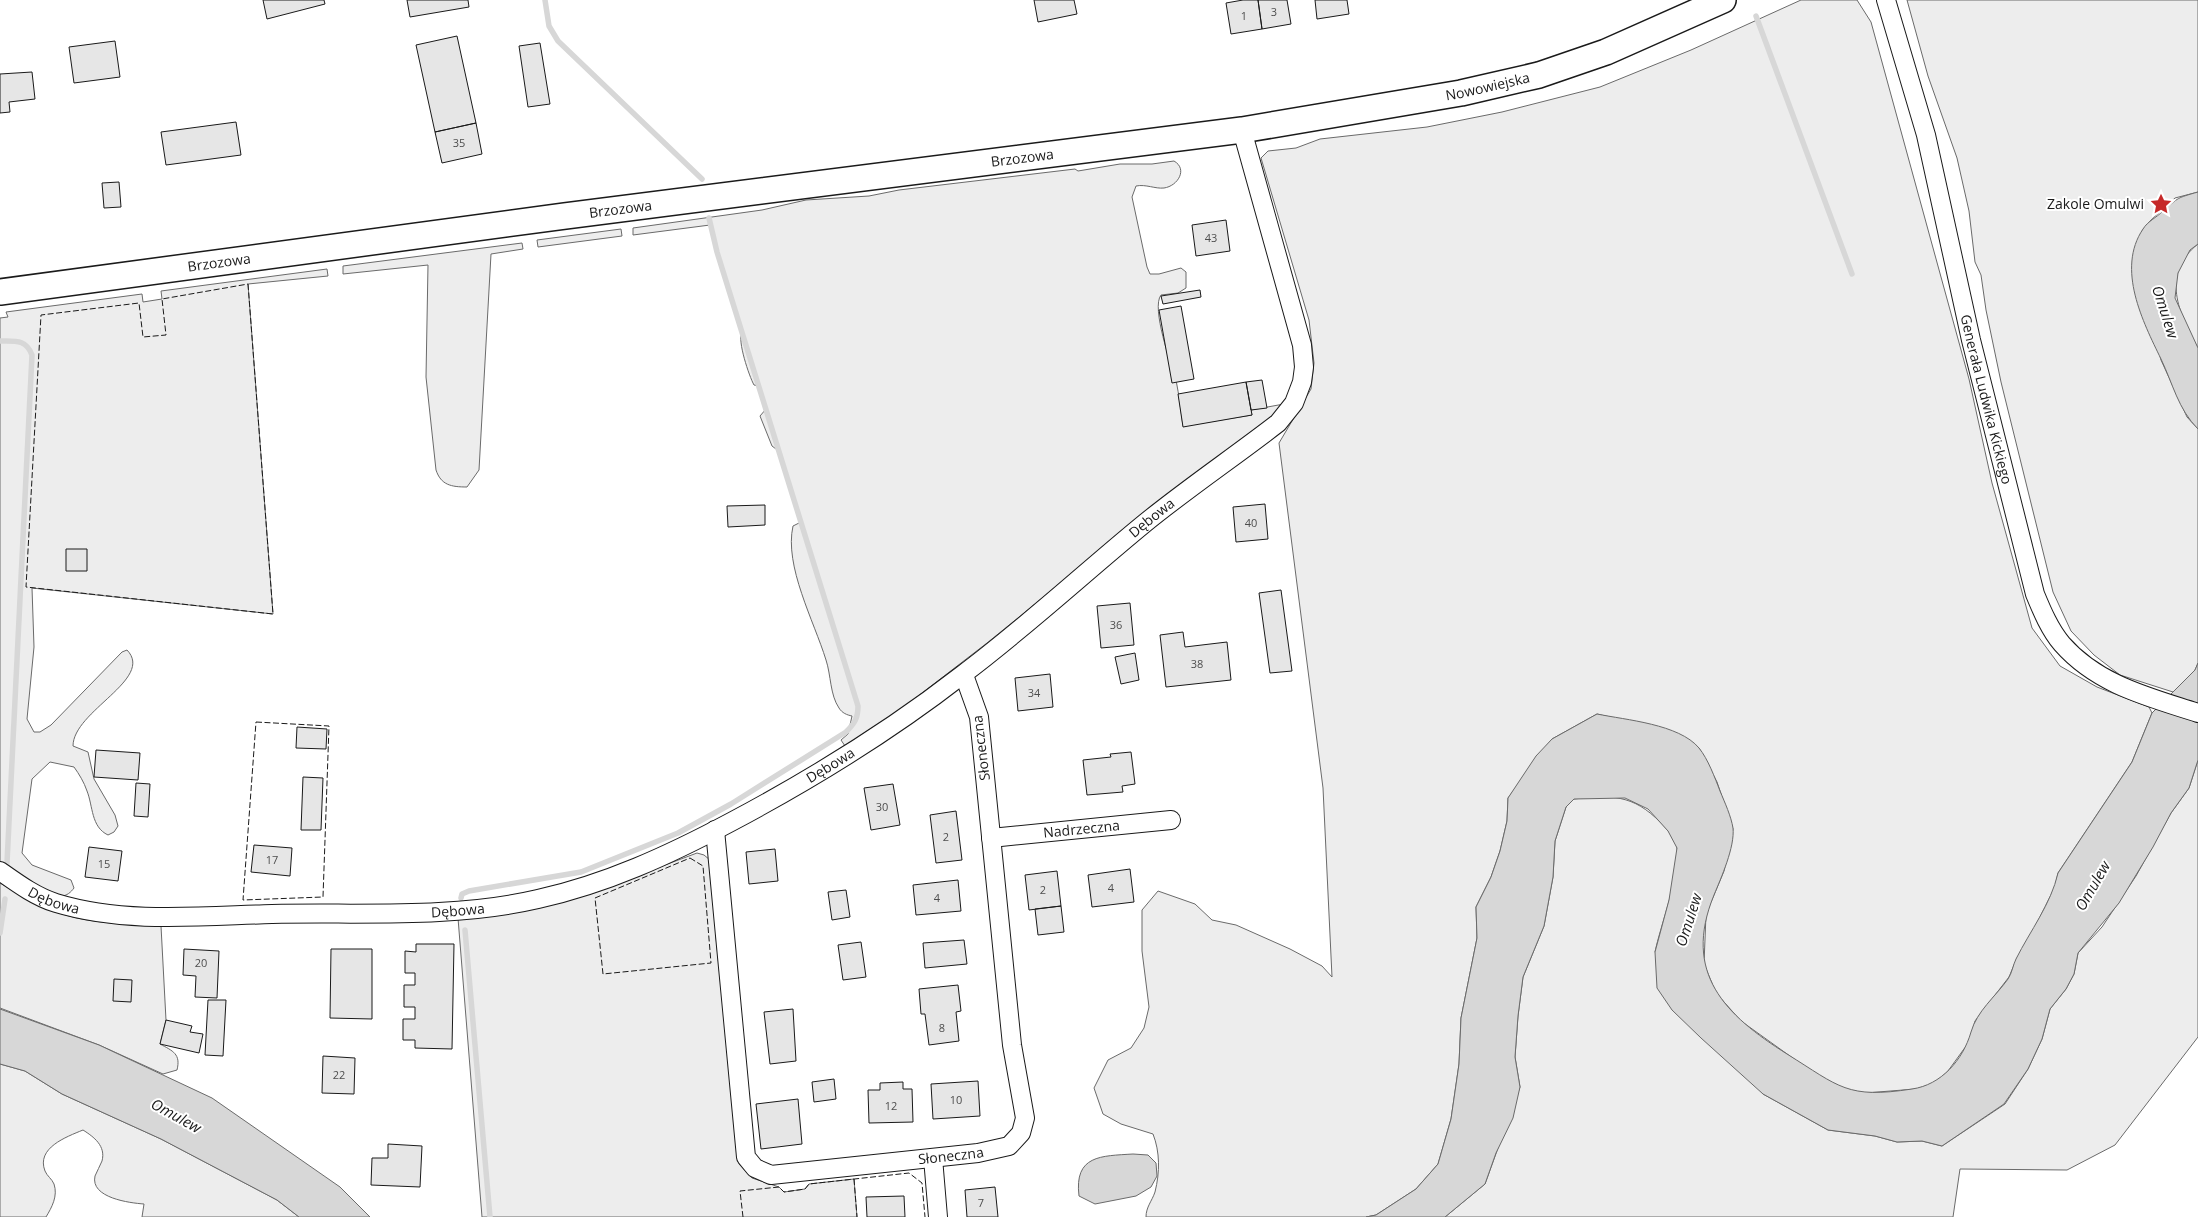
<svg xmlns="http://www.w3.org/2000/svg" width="2198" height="1217" font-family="'Open Sans',sans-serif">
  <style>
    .green { fill: #ededed; stroke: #6a6a6a }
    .water { fill: #d7d7d7; stroke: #6a6a6a }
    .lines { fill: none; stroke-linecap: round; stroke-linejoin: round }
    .stream { stroke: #d7d7d7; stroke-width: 5.5 }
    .building { fill: #e6e6e6; stroke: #1a1a1a }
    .minor-casing { stroke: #1a1a1a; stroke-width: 20 }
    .secondary-casing { stroke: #1a1a1a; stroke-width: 28 }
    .minor { stroke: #fff; stroke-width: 18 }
    .secondary { stroke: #fff; stroke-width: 25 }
    .fence { stroke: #1a1a1a; stroke-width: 1; stroke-dasharray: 6 2.5; stroke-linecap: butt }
    .labels { text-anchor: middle; stroke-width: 4; stroke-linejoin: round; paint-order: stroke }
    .number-label { font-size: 11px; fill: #4d4d4d }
    .street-label { font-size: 14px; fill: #1a1a1a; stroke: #fff }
    .poi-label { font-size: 14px; fill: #1a1a1a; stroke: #fff; text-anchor: end }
    .water-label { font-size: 15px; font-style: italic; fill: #1a1a1a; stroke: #fff }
  </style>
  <rect width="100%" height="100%" fill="#fff"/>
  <path class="green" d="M 1801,0 L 1857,0 L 1871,22 L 1969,379 L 1992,483 L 2032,628 L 2060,666 L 2097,687 L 2149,707 L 2152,713 L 2132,762 L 2058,873 L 2055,887 L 2027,943 L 2017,958 L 2009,977 L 1975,1021 L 1969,1042 L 1948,1071 L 1935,1083 L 1916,1089 L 1865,1093 L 1844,1089 L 1815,1074 L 1741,1021 L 1716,993 L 1704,964 L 1706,914 L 1724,871 L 1733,829 L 1717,782 L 1699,748 L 1619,719 L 1597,714 L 1552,739 L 1508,798 L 1507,821 L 1500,851 L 1491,877 L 1476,907 L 1477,938 L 1461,1018 L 1459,1064 L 1451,1119 L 1438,1164 L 1416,1189 L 1376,1215 L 1366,1217 L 1146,1217 C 1146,1207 1152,1201 1155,1192 C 1160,1172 1160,1152 1153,1134 L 1121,1124 L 1103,1114 L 1094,1088 L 1108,1060 L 1131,1048 L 1144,1028 L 1149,1007 L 1142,951 L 1142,910 L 1158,891 L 1195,904 L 1212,920 L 1236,925 L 1290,949 L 1322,966 L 1332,977 L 1323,788 L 1279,443 L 1311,389 L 1314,363 L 1309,320 L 1261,158 L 1268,151 L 1296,148 L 1320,139 L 1427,127 L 1502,112 L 1600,87 L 1691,50 Z
    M 1907,0 L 2198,0 L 2198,192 L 2175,198 L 2150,221 L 2142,231 L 2134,254 L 2161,360 L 2187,417 L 2198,429 L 2198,663 L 2195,670 L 2173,692 L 2120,675 L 2094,655 L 2071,631 L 2053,592 L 2001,382 L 1986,310 L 1981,275 L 1975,262 L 1969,211 L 1957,158 L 1928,76 Z
    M 1174,161 C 1188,169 1178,186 1164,188 C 1155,189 1146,184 1136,186 L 1132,197 L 1147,267 L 1150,274 L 1159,274 L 1181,268 L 1186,272 L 1186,288 L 1178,293 L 1161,295 C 1151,308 1171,364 1176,380 C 1179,395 1181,411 1183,426 L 1252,415 L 1251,410 L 1284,404 L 1277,413 L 1193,476 L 987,643 L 900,710 L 845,746 L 841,740 L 848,734 L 852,716 C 847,715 842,713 839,708 C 830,695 831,675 826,660 C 814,621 784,566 793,526 L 801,522 L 780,452 L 772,446 L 760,416 L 766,409 L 759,386 L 754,385 C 749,376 737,340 742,333 L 710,225 L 633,235 L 633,228 L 762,210 L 806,200 L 869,196 L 899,190 L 1075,169 L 1078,171 L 1120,164 L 1152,164 Z
    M 621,229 L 622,236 L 538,247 L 537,240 Z
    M 522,243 L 523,249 L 491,254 L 479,470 L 467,487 C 451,487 441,485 436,470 L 426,377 L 428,265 L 343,274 L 343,266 Z
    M 2198,244 L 2198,348 C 2179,314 2160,274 2198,244 Z
    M 327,269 L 328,276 L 248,284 L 273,614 L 32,588 L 34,647 L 27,719 L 34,732 L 40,732 L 51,725 L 122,652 L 127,650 C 155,679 73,711 73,746 L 88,752 L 94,779 L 115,815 L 118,826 L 114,832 L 108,835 C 91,827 93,806 87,791 C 84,782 79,774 74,767 L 50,762 L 32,779 L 22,853 L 32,865 L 71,880 L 74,888 C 71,892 67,896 61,896 C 47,896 12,870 0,861 L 0,318 L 8,317 L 6,312 L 142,294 L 143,302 L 162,299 L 161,291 Z
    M 2198,760 L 2198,1037 L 2115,1145 L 2067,1170 L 1960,1169 L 1953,1217 L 1445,1217 L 1485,1184 L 1520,1087 L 1515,1057 L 1518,1016 L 1523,977 L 1544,926 L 1553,877 L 1555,841 L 1566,807 L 1574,799 C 1611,795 1633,794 1661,823 C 1667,829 1676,839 1677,848 C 1681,872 1660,927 1655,952 L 1763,1094 L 1828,1130 L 1875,1136 L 1897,1142 L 1922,1141 L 1942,1146 L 2005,1104 L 2028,1069 L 2042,1039 L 2050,1009 L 2066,989 L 2074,974 L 2078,953 L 2102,927 L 2136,876 L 2171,813 L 2189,788 Z
    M 697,853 L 704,855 L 710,860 L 714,885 L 716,937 L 739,1164 L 752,1178 L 779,1187 L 784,1192 L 805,1189 L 809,1184 L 854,1179 L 857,1217 L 482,1217 L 458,918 L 577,898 Z
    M 0,883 C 24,897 49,912 77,918 C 104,924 133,924 161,926 L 166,1020 L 160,1044 C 173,1051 181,1054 177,1070 L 163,1074 L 99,1045 L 0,1008 Z
    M 0,1064 L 25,1071 L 62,1094 L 161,1139 L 277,1200 L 299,1217 L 142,1217 L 144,1204 C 130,1203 90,1198 95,1176 C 97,1171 100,1166 102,1161 C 106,1146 94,1137 83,1130 C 66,1137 36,1148 45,1171 C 47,1176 52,1179 54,1184 C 58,1196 52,1207 46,1217 L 0,1217 Z"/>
  <path class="water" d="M 2198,192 L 2198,244 L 2190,250 L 2178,273 L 2175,298 L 2198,348 L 2198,429 C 2178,409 2173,384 2161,359 C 2143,322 2116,269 2143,229 C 2148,221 2156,218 2163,211 C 2179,197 2177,198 2198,192 Z
    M 2198,663 L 2198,760 L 2189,788 L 2171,813 L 2153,847 L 2119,903 L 2078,953 L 2074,974 L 2066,989 L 2050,1009 L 2042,1039 L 2028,1069 L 2004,1104 L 1942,1146 L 1922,1141 L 1897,1142 L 1875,1136 L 1828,1130 L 1763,1094 L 1701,1038 L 1672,1010 L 1657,988 L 1655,952 L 1669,900 L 1677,848 L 1668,831 L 1648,809 L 1625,798 L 1574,799 L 1566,807 L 1555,841 L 1553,877 L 1544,926 L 1523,977 L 1518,1016 L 1515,1057 L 1520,1087 L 1513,1118 L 1496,1153 L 1485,1184 L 1445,1217 L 1366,1217 L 1376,1215 L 1416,1189 L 1438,1164 L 1451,1119 L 1459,1064 L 1461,1018 L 1477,938 L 1476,907 L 1491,877 L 1500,851 L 1507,821 L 1508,798 L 1536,756 L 1552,739 L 1597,714 C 1626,720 1679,724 1699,748 C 1708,759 1715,778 1720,791 C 1725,803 1731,816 1733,828 C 1735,847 1721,878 1714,895 C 1682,973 1725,1015 1787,1054 C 1840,1087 1847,1099 1912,1089 C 1941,1085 1963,1060 1971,1032 C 1977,1011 1995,997 2008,979 C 2012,973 2013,965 2016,959 C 2030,931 2051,904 2058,873 L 2132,762 L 2152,713 L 2195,670 Z
    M 0,1009 L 99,1045 L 212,1098 L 340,1187 L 370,1217 L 299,1217 L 277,1200 L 161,1139 L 62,1094 L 25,1071 L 0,1064 Z
    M 1133,1154 L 1148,1155 L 1156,1163 L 1157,1176 L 1151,1187 L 1136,1196 L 1095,1204 L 1079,1196 C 1074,1155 1101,1156 1133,1154 Z"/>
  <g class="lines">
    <path class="stream" d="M 545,0 L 549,26 L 558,41 L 702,179
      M 1756,16 L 1852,274
      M 0,341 C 15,341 26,339 32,355 L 7,863
      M 461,898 L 462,894 L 469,891 L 581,872 L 678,833 L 731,804 L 846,732 C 855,723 858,718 858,706 L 717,252 L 709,218
      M 465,930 L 490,1217
      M 0,933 L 5,899"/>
  </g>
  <path class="building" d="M 263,0 L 324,0 L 325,4 L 267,19 Z
    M 407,0 L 468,0 L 469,7 L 410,17 Z
    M 1034,0 L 1074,0 L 1077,14 L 1038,22 Z
    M 1243,0 L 1258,0 L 1262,29 L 1231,34 L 1226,3 Z
    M 1258,0 L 1287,0 L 1291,24 L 1262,29 Z
    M 1315,0 L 1347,0 L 1349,14 L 1317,19 Z
    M 457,36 L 476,123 L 435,132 L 416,45 Z
    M 115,41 L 120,77 L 74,83 L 69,47 Z
    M 540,43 L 550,104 L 528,107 L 519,46 Z
    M 32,72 L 35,99 L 9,102 L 10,112 L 0,113 L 0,74 Z
    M 236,122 L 241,155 L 166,165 L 161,132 Z
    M 476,123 L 482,154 L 442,163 L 435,132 Z
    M 119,182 L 121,207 L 104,208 L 102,183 Z
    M 1226,220 L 1230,251 L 1196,256 L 1192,225 Z
    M 1200,290 L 1201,297 L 1163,304 L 1161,296 Z
    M 1181,306 L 1194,379 L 1172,383 L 1159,310 Z
    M 1262,380 L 1267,408 L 1251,410 L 1246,382 Z
    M 1246,382 L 1252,415 L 1183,427 L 1178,394 Z
    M 1265,504 L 1268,539 L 1236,542 L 1233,507 Z
    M 765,505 L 765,525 L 728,527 L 727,506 Z
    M 66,549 L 87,549 L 87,571 L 66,571 Z
    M 1281,590 L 1292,671 L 1270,673 L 1259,593 Z
    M 1130,603 L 1134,645 L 1101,648 L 1097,606 Z
    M 1183,632 L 1185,647 L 1227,642 L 1231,680 L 1166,687 L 1160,635 Z
    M 1135,653 L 1139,680 L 1121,684 L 1115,657 Z
    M 1050,674 L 1053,707 L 1018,711 L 1015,678 Z
    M 297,727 L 327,729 L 326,749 L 296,748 Z
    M 96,750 L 140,753 L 138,780 L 94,777 Z
    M 1131,752 L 1135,784 L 1122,786 L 1123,792 L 1087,795 L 1083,760 L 1111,757 L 1110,754 Z
    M 303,777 L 323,778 L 321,830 L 301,830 Z
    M 136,783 L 150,784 L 148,817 L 134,816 Z
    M 893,784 L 900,825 L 871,830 L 864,788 Z
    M 956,811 L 962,860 L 936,863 L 930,815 Z
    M 254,845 L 292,848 L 290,876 L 251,872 Z
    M 89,847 L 122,851 L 118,881 L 85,877 Z
    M 775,849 L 778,881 L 749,884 L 746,852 Z
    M 1130,869 L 1134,902 L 1092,907 L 1088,875 Z
    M 1057,871 L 1061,906 L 1029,910 L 1025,875 Z
    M 958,880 L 961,911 L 916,915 L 913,885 Z
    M 846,890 L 850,917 L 832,920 L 828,892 Z
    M 1061,906 L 1064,932 L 1038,935 L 1035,909 Z
    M 964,940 L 967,964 L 925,968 L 923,943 Z
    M 861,942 L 866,977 L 843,980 L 838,945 Z
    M 416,944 L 454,944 L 452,1049 L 415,1048 L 415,1040 L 403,1040 L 403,1019 L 415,1019 L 415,1007 L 404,1007 L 404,985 L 415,985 L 415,973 L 405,973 L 405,951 L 416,952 Z
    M 184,949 L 219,951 L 217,998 L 195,997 L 196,976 L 183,975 Z
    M 331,949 L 372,949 L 372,1019 L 330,1018 Z
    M 114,979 L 132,980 L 131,1002 L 113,1001 Z
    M 958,985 L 961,1011 L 956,1012 L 959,1041 L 929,1045 L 925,1014 L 921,1014 L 919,989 Z
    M 208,1000 L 226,1000 L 223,1056 L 205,1055 Z
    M 793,1009 L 796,1061 L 770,1064 L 764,1012 Z
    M 166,1020 L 192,1026 L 190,1032 L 203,1034 L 199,1053 L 160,1044 Z
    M 323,1056 L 355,1058 L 354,1094 L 322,1093 Z
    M 834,1079 L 836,1099 L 814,1102 L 812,1082 Z
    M 978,1081 L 980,1116 L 933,1119 L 931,1084 Z
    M 903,1082 L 903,1089 L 912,1089 L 913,1122 L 869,1123 L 868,1090 L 880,1090 L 880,1083 Z
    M 798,1099 L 802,1144 L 761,1149 L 756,1104 Z
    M 388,1144 L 422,1146 L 420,1187 L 371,1185 L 372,1158 L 388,1158 Z
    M 995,1187 L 998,1217 L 967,1217 L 965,1190 Z
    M 904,1196 L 905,1217 L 867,1217 L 866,1197 Z"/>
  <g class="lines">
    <g class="minor-casing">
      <g id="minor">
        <path id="s1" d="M 1886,0 L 1926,135 L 1971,340 L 2035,594 C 2042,611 2050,630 2062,644 C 2098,685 2149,697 2198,713"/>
        <path id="s2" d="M 715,830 L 746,1157 L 755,1168 L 771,1175 L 978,1153 L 1009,1146 L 1021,1133 L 1025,1118 L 1012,1045 L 979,717 L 964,675"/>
        <path id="s3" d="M 991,838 L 1171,820"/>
        <path id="s4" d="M 0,871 C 17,883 36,897 56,903 C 125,924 201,916 272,914 C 359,912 452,919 538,899 C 606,884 669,855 731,822 C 812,779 890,731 962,675 C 1025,628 1084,573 1145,523 C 1188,488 1234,457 1278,423 L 1294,403 L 1302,382 L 1304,367 L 1302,345 L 1242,130"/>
        <path d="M 933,1158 L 938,1217"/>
      </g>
    </g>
    <g class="secondary-casing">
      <g id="secondary">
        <path id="s5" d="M 0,292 L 565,216 L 1242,130 L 1461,93 L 1539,75 L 1606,52 L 1723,0"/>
      </g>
    </g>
    <use href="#minor" class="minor"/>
    <use href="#secondary" class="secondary"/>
    <path class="fence" d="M 248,284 L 273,614 L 26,587 L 41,315 L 139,303 L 143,337 L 166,335 L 162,299 Z
      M 256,722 L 329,726 L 323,897 L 243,900 Z
      M 690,858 L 703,866 L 711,963 L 603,974 L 595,898 Z
      M 854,1179 L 857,1217
      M 743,1217 L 740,1191 L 779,1187 L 784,1192 L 805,1189 L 809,1184 L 909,1173 L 922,1183 L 925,1217"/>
  </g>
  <defs>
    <g id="sight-bare" transform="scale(1.725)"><path d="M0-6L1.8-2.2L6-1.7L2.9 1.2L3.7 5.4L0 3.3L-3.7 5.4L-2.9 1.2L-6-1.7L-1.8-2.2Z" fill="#c62828" stroke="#fff" stroke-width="2.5" paint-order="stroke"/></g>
  </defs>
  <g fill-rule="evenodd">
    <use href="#sight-bare" x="2161" y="204"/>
  </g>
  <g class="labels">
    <g class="number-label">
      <text x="1274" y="16">3</text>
      <text x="1244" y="20">1</text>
      <text x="459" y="147">35</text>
      <text x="1211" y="242">43</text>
      <text x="1251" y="527">40</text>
      <text x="1116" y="629">36</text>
      <text x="1197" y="668">38</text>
      <text x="1034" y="697">34</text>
      <text x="882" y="811">30</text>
      <text x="946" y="841">2</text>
      <text x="272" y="864">17</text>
      <text x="104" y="868">15</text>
      <text x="1111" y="892">4</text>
      <text x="1043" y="894">2</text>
      <text x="937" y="902">4</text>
      <text x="201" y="967">20</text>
      <text x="942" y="1032">8</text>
      <text x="339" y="1079">22</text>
      <text x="956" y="1104">10</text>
      <text x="891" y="1110">12</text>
      <text x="981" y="1207">7</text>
    </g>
    <g class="street-label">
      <text dy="5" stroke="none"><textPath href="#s5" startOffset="1502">Nowowiejska</textPath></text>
      <text dy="5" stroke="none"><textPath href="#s5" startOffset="1031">Brzozowa</textPath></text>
      <text dy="5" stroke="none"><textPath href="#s5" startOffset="626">Brzozowa</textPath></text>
      <text dy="5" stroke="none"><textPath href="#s5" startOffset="221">Brzozowa</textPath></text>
      <text dy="5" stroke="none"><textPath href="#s1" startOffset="412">Generała Ludwika Kickiego</textPath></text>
      <text dy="5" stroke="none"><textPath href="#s4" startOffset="1278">Dębowa</textPath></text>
      <text transform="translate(981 748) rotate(-97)" y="5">Słoneczna</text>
      <text dy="5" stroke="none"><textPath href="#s4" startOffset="872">Dębowa</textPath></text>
      <text dy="5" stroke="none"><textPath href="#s3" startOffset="91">Nadrzeczna</textPath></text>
      <text dy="5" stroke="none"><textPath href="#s4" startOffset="62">Dębowa</textPath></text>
      <text dy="5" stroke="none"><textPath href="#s4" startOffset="468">Dębowa</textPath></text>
      <text dy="5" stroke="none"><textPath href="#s2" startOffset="541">Słoneczna</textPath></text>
    </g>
    <g class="poi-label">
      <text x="2144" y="209">Zakole Omulwi</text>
    </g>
    <g class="water-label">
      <text transform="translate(2165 312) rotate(72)" y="5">Omulew</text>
      <text transform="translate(2093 886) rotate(-60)" y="5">Omulew</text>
      <text transform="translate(1689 920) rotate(-72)" y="5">Omulew</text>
      <text transform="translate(176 1116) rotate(29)" y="5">Omulew</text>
    </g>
  </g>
</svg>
